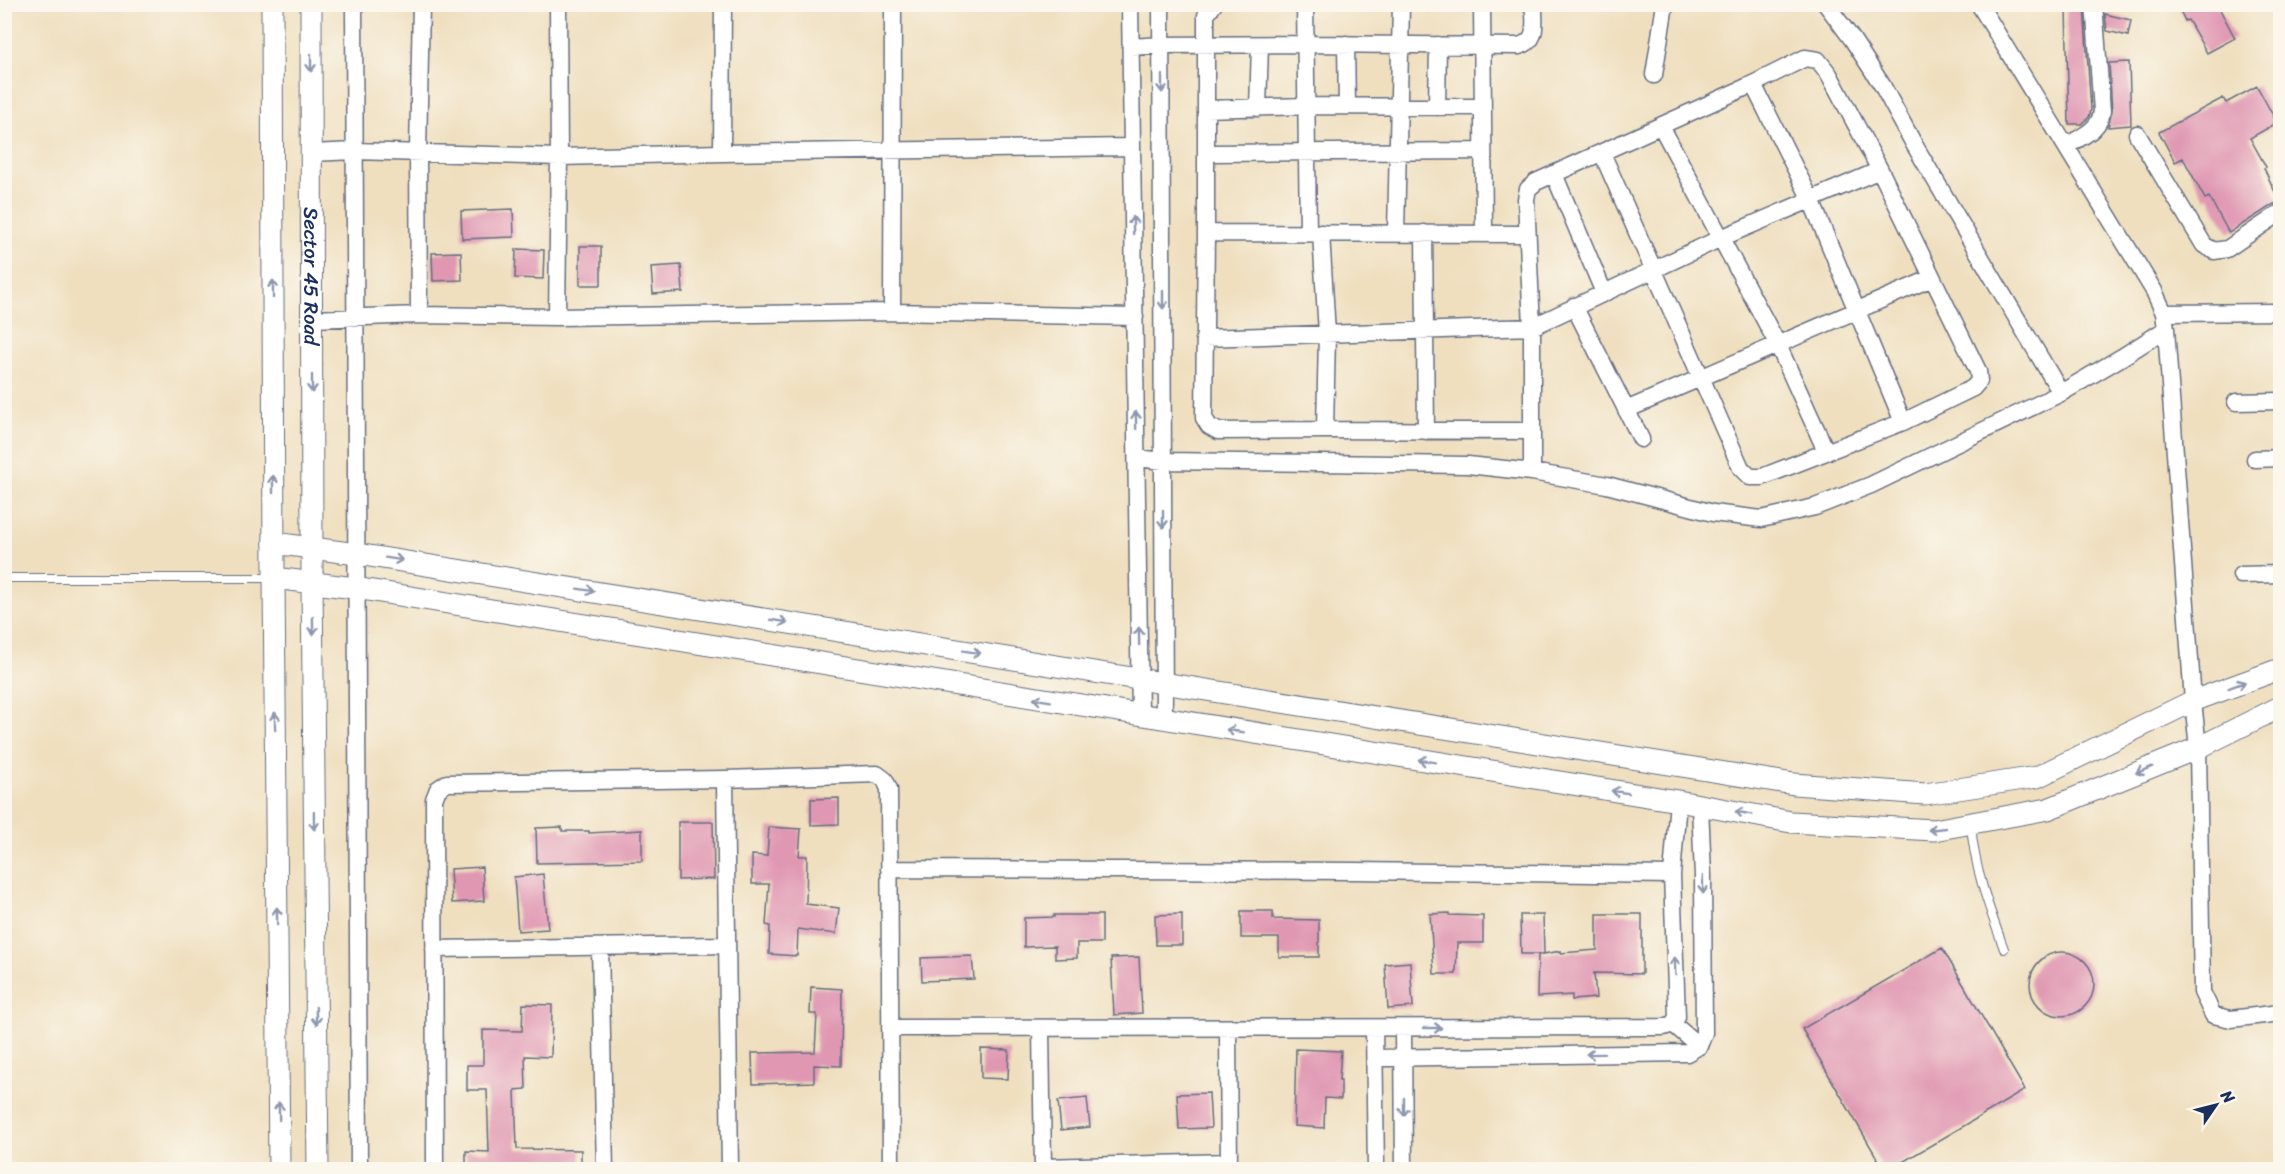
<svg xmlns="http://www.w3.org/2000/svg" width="2285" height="1174" font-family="Sriracha,sans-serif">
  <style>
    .building { fill: #e098b2 }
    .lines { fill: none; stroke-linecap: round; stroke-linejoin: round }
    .service-casing { stroke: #656d80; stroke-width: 10 }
    .minor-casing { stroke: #656d80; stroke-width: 19 }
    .tertiary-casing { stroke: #656d80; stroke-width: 23 }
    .service { stroke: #fff; stroke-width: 8 }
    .minor { stroke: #fff; stroke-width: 16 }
    .tertiary { stroke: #fff; stroke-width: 21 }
    .oneway { stroke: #8d97ae }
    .labels { text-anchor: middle; stroke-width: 4.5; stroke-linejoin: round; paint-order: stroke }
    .street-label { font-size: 20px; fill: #1b2f5e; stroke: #fbf7ec }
  </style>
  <rect width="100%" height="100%" fill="#fbf7ec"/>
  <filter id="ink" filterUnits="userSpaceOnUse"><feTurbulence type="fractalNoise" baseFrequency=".0167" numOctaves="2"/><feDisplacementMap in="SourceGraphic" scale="12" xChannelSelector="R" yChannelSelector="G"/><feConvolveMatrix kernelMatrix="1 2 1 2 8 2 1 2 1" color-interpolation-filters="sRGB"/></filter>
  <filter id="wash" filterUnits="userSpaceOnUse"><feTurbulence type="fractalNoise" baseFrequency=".008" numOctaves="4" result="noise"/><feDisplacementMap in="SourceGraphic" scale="24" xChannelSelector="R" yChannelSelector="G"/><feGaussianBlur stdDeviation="1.35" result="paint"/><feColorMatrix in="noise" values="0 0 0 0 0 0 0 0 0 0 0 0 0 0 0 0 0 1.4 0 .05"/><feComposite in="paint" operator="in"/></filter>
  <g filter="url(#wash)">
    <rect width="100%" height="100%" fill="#efdfbf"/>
    <g id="blocks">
      <path class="building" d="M 2177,4 L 2217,4 L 2235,38 L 2207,53 L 2188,20 L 2185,21 Z
        M 2084,7 L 2091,110 L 2089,117 L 2082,124 L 2069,124 L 2066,8 Z
        M 2105,14 L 2131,20 L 2128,36 L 2107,31 Z
        M 2129,62 L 2131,125 L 2108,127 L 2112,111 L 2109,63 Z
        M 2257,86 L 2277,123 L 2250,138 L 2266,167 L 2264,168 L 2280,203 L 2274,204 L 2229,233 L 2209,197 L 2205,199 L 2183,158 L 2175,162 L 2159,132 L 2223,98 L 2226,103 Z
        M 513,209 L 514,237 L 462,239 L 461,211 Z
        M 580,246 L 601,246 L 601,285 L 580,285 Z
        M 516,249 L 544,250 L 543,279 L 515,278 Z
        M 461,252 L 462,280 L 433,281 L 432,253 Z
        M 681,265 L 683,292 L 653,294 L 651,267 Z
        M 839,798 L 839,824 L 811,825 L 811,799 Z
        M 678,822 L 713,822 L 714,879 L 678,880 Z
        M 562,827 L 562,831 L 589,831 L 589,833 L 642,830 L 642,861 L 537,863 L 536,828 Z
        M 769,827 L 801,829 L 799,856 L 807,856 L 806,904 L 839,908 L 836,934 L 798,929 L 797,956 L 769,954 L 770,926 L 766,925 L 769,884 L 752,884 L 752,855 L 767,856 Z
        M 482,867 L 484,901 L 452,903 L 450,869 Z
        M 543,874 L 548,929 L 518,931 L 514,877 Z
        M 1241,911 L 1273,911 L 1273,919 L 1319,920 L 1319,957 L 1279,957 L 1279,938 L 1241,938 Z
        M 1449,913 L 1449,915 L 1483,916 L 1483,943 L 1457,943 L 1456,974 L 1434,974 L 1430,914 Z
        M 1182,914 L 1182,945 L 1156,945 L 1155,915 Z
        M 1597,914 L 1642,914 L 1642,974 L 1594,973 L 1596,998 L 1572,1000 L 1572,995 L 1537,997 L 1538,955 L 1561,951 L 1561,953 L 1597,950 Z
        M 1054,915 L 1102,915 L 1102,943 L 1077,943 L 1077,958 L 1055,959 L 1055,946 L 1024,947 L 1024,918 L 1054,917 Z
        M 1520,915 L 1543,915 L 1544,954 L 1521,954 Z
        M 1942,948 L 2025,1090 L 1889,1170 L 1884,1170 L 1802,1029 Z
        M2030 984a32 32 0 1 1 64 0a32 32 0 1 1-64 0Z
        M 972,956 L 974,979 L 922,981 L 921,958 Z
        M 1139,957 L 1142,1013 L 1114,1015 L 1111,958 Z
        M 1410,962 L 1413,1007 L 1388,1009 L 1385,964 Z
        M 811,987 L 842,989 L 841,1066 L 814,1065 L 814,1082 L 753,1084 L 752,1053 L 815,1052 L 817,1014 L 810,1014 Z
        M 523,1004 L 552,1005 L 551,1057 L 525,1056 L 526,1089 L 515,1090 L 517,1149 L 581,1150 L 581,1170 L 466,1170 L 466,1151 L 489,1152 L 487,1090 L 467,1090 L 467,1065 L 483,1065 L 483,1030 L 522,1031 Z
        M 981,1049 L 1009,1050 L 1008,1079 L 981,1078 Z
        M 1296,1049 L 1341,1051 L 1339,1080 L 1341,1080 L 1341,1099 L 1325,1098 L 1324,1128 L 1294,1126 Z
        M 1209,1093 L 1211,1128 L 1179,1129 L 1177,1094 Z
        M 1087,1098 L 1090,1127 L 1061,1130 L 1058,1101 Z"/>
    </g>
  </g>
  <g filter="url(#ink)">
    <use href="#blocks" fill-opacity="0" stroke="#656d80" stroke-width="1.5"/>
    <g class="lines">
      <g class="service-casing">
        <path id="service" d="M 4,578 L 273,578
          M 1971,824 C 1974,868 1989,908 2004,949"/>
      </g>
      <g class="minor-casing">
        <path id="minor" d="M 354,4 L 359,1170
          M 1130,4 L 1140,716
          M 1161,4 L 1164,719
          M 1305,4 L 1308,233
          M 1482,4 L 1484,233
          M 1826,4 L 1852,39 L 1882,85 L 1915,146 L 2061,393
          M 1979,4 L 2154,291 L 2164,313 L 2166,329 L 2193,701 L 2198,748 L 2202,992 L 2213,1015 L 2231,1019 L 2280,1013
          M 1346,44 L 1347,106
          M 1131,47 L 1162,45 L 1305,44 L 1519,46 C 1538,41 1534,25 1534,9 L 1530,4
          M 1654,75 L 1665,4
          M 1753,84 L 1811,200 L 1903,422
          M 1437,107 L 1438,45
          M 1258,108 L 1260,45
          M 1206,109 L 1306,106 L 1483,107
          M 1661,126 L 1777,343 L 1826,451
          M 2137,134 L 2204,245 L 2214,251 L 2227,249 L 2280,213
          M 2067,146 C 2082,136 2100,130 2102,111 L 2094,4
          M 311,153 L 355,151 L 559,157 L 722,153 L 1132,147
          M 722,153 L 723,4
          M 1206,153 L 1483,151
          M 1554,174 L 1604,293
          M 1206,233 L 1206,15 L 1214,4
          M 1321,233 L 1327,334 L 1325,430
          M 1396,233 L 1401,4
          M 1424,233 L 1426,431
          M 1527,234 L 1206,233 L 1204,418 L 1209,426 L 1218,431 L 1325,430 L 1532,431
          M 1574,306 L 1641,439
          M 892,312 L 893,4
          M 2164,313 L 2280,312
          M 419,315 L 418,152 L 421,4
          M 557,317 L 559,157 L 558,4
          M 312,319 L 419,315 L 557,317 L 892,312 L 1135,317
          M 1204,338 L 1532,327 L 1721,238 L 1880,170
          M 2236,402 L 2280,401
          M 1626,410 L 1932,278
          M 1137,458 L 1163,461 L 1468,465 L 1532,472 L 1607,485 L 1713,513 L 1761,519 L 1815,507 L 1871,485 L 2061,393 L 2122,357 L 2166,329
          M 2255,459 L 2280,458
          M 1532,472 L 1532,327 L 1526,199 L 1528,189 L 1536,182 L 1753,84 L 1805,58 L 1818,60 L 1829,74 L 1880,170 L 1978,371 L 1979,381 L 1973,388 L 1903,422 L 1762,477 L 1750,477 L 1741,468 L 1602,153
          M 2241,575 L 2280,574
          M 725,779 L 730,1170
          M 889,869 L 1355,871 L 1672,875
          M 600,947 L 605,1170
          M 434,949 L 727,945
          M 1673,1024 L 1699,1046
          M 890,1028 L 1664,1027 L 1673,1024 L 1677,1017 L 1672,875 L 1678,801
          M 1041,1028 L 1043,1170
          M 1228,1028 L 1229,1170
          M 1374,1028 L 1376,1170
          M 1403,1028 L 1404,1170
          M 1375,1058 L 1687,1053 L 1699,1046 L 1704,1033 L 1703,876 L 1700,805
          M 1043,1167 L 1229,1162
          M 435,1170 L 434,799 L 438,789 L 447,783 L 725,779 L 877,774 L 885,780 L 889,789 L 891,1170"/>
      </g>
      <g class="tertiary-casing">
        <g id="tertiary">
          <path d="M 272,4 L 274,578 L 279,1170"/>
          <path id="s1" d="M 311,4 L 312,583 L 318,1170"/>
          <path d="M 274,543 L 357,554 L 1794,784 L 1925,794 L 2037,777 L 2193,701 L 2280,669"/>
          <path d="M 274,578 L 355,588 L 1678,801 L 1791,822 L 1934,830 L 2048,809 L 2198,748 L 2280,707"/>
        </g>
      </g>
      <use href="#service" class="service"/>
      <use href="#minor" class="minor"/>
      <use href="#tertiary" class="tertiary"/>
    </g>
    <defs><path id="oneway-shaft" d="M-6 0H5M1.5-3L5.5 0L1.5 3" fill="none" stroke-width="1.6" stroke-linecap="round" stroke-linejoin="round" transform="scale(1.5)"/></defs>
    <g class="oneway">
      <use href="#oneway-shaft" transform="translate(311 63) rotate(90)"/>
      <use href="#oneway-shaft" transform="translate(1162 84) rotate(90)"/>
      <use href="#oneway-shaft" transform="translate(1133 225) rotate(-91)"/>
      <use href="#oneway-shaft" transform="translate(273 289) rotate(-90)"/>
      <use href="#oneway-shaft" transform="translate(1163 300) rotate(90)"/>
      <use href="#oneway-shaft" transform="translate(312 384) rotate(90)"/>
      <use href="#oneway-shaft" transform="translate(1136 420) rotate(-91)"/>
      <use href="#oneway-shaft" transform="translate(273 484) rotate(-90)"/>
      <use href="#oneway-shaft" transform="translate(1163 519) rotate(90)"/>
      <use href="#oneway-shaft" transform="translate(394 559) rotate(9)"/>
      <use href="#oneway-shaft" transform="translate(586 590) rotate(9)"/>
      <use href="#oneway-shaft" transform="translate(779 621) rotate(9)"/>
      <use href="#oneway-shaft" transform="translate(313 626) rotate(89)"/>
      <use href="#oneway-shaft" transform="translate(1139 636) rotate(-91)"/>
      <use href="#oneway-shaft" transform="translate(972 652) rotate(9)"/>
      <use href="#oneway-shaft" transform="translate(2237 685) rotate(-20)"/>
      <use href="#oneway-shaft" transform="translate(1042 700) rotate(-171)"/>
      <use href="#oneway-shaft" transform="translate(275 721) rotate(-91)"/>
      <use href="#oneway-shaft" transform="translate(1235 731) rotate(-171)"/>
      <use href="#oneway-shaft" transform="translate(1427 761) rotate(-171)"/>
      <use href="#oneway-shaft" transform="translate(2144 770) rotate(158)"/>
      <use href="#oneway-shaft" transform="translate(1620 792) rotate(-171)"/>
      <use href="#oneway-shaft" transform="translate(1744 813) rotate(-170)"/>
      <use href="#oneway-shaft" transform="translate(314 821) rotate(89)"/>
      <use href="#oneway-shaft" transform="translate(1937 829) rotate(174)"/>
      <use href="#oneway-shaft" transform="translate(1703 885) rotate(89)"/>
      <use href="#oneway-shaft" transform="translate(277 916) rotate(-91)"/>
      <use href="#oneway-shaft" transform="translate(1675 966) rotate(-92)"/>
      <use href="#oneway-shaft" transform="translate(316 1016) rotate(89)"/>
      <use href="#oneway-shaft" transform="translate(1433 1028)"/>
      <use href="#oneway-shaft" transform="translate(1595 1054) rotate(179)"/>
      <use href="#oneway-shaft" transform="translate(1404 1107) rotate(90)"/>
      <use href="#oneway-shaft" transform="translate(279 1111) rotate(-91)"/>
    </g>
  </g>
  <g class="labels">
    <g class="street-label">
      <text dy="7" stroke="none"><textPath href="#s1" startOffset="272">Sector 45 Road</textPath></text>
    </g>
  </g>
  <rect width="2285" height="1174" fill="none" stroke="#fbf7ec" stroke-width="24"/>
  <g transform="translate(2216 1105) rotate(55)" stroke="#fbf7ec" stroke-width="4.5" paint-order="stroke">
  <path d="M0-4.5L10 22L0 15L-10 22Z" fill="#1b2f5e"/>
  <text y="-9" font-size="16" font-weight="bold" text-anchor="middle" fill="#1b2f5e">N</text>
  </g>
</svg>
